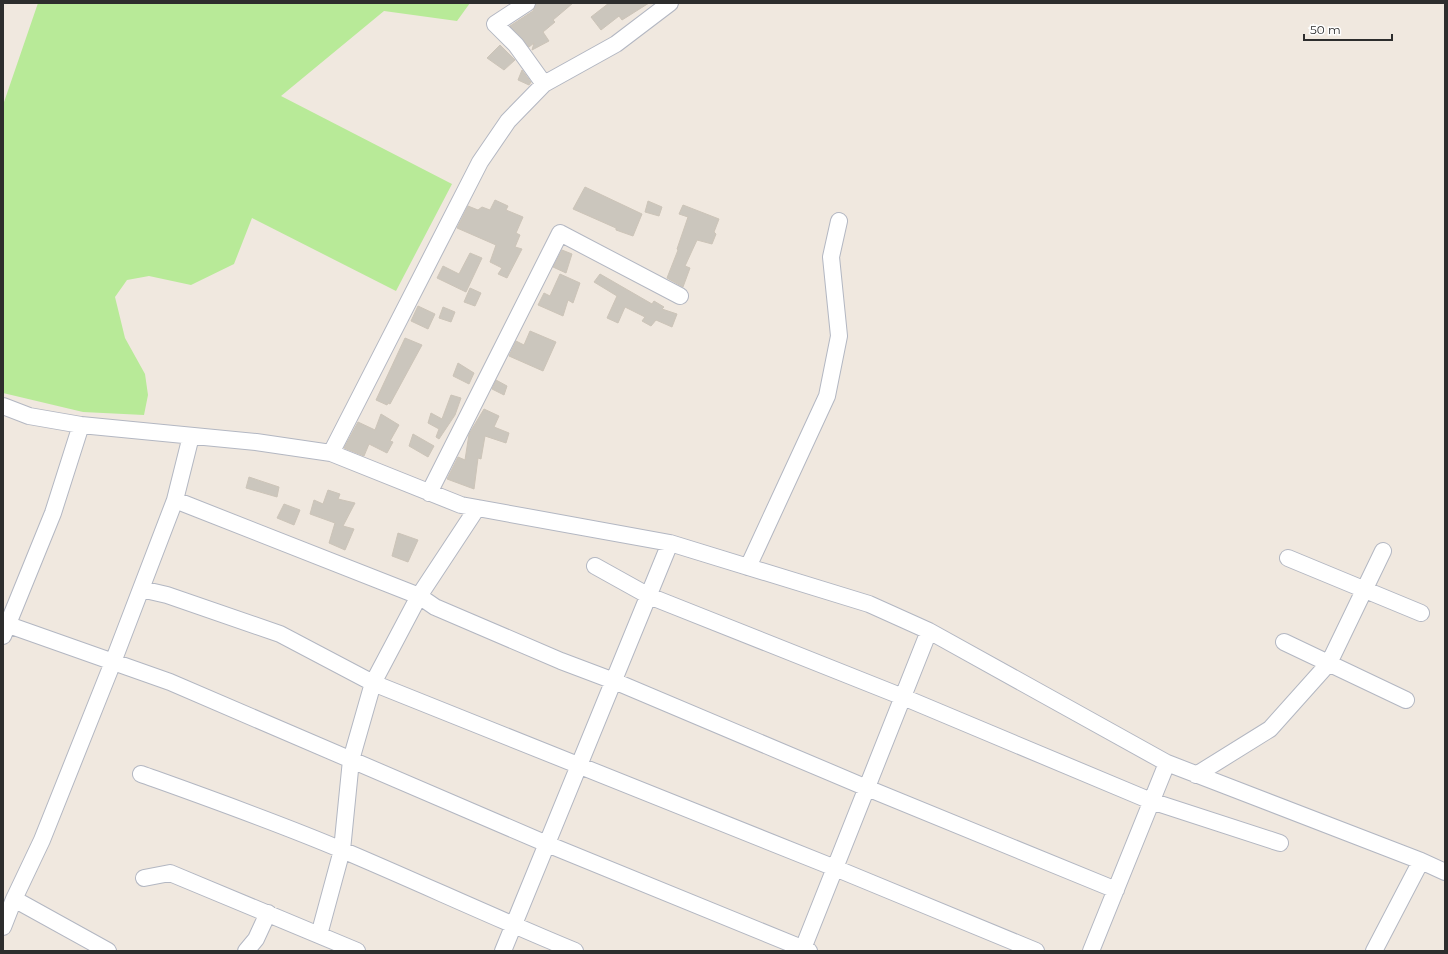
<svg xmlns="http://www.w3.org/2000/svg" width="1448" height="954" font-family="Montserrat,sans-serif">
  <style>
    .green { fill: #b8ea98 }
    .building { fill: #cbc6bd; stroke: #ccc4b8 }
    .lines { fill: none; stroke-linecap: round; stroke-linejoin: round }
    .minor-casing { stroke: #b3b7c2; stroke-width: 18 }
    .minor { stroke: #fff; stroke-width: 16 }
  </style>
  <rect width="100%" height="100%" fill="#f0e8df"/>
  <path class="green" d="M 38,3 L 470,3 L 457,21 L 384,11 L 281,96 L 452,184 L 396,291 L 252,218 L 234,264 L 191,285 L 149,276 L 127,280 L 115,297 L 125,338 L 145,374 L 148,395 L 144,415 L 83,412 L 3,393 L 3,105 Z"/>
  <path class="building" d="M 536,3 L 573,3 L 553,20 L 555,22 L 543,32 L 549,41 L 532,50 L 534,43 L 529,47 L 510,26 L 533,11 Z
    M 609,3 L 649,3 L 622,20 L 619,16 L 601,30 L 591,17 Z
    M 500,45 L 515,60 L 504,70 L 487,58 Z
    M 522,70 L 531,82 L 529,85 L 518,80 Z
    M 585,187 L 642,214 L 633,236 L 616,230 L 616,228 L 573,209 Z
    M 495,200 L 508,206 L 506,210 L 523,217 L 516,233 L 520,235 L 515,247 L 522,249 L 507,278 L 498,274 L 502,268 L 490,262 L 496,245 L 457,228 L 468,206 L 478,210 L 482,207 L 490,210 Z
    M 648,201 L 662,207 L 659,216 L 645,212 Z
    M 683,205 L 719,219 L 714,232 L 716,234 L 712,244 L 697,240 L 685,266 L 690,268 L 683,287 L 667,278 L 678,250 L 677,249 L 688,217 L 679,214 Z
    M 562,250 L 572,254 L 566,273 L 553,267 Z
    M 470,253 L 482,258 L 466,292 L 437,278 L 443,266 L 459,274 Z
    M 560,274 L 580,283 L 573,303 L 568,300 L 563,316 L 538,305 L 544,293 L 550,296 Z
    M 600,274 L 652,304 L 654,301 L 664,307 L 662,309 L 677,314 L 672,327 L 656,320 L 651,326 L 642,321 L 645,317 L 625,307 L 618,323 L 607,318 L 617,296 L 594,282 Z
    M 470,288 L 481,293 L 475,306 L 464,302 Z
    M 418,306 L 435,314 L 428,329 L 411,321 Z
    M 443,307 L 455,312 L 451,322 L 439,318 Z
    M 530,331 L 556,342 L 543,371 L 509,356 L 516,341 L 524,345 Z
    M 405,338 L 422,345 L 390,404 L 388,403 L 387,405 L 376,400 Z
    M 458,363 L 474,373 L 469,384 L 453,376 Z
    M 496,380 L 507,386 L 504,395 L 492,389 Z
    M 451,395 L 461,398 L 455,415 L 439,439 L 436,437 L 439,429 L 428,423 L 431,413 L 442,419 Z
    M 484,409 L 499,416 L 494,427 L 509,433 L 506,443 L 485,436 L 481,459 L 478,458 L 474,489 L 447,479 L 458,457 L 465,460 L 469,434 Z
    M 381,414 L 399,425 L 390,441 L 393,442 L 387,453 L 369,444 L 364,456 L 344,448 L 358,422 L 375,430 Z
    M 413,434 L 434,446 L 428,457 L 409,446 Z
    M 249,477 L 279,487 L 277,497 L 246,488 Z
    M 328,490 L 340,494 L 338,499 L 355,503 L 343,526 L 354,529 L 345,550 L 329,543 L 335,523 L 310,514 L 314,500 L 323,504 Z
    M 284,504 L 300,510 L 294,525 L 277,518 Z
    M 398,533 L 418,540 L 408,562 L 392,556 Z"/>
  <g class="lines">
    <g class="minor-casing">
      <path id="minor" d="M 527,3 L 495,24 L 516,45 L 544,84
        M 3,406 L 29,416 L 81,425 L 256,442 L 331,453 L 461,505 L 670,543 L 869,604 L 929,631 L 1167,763 L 1421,861 L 1445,872
        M 331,453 L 480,162 L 508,121 L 544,84 L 616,44 L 670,3
        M 429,493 L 560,233 L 680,296
        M 175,500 L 419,596 L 435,607 L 561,661 L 614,681 L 867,788 L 1116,890
        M 1288,558 L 1421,613
        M 595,566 L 649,596 L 903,697 L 1151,801 L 1280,843
        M 748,567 L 827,396 L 839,336 L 831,257 L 839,221
        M 141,589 L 167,595 L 280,634 L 373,683 L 835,868 L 1036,951
        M 3,623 L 170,682 L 547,844 L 809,951
        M 3,636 L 53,513 L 81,425
        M 1284,642 L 1406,700
        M 141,774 C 208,798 276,822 342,850 C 420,883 497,919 575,951
        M 1196,775 L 1270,729 L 1329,663 L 1383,551
        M 144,878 L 170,873 L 357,951
        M 14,899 L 108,951
        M 3,927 L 14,899 L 42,840 L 113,662 L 175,500 L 191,436
        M 319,935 L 342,850 L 351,760 L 373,683 L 419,596 L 477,508
        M 246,951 L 256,939 L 268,913
        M 503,951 L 670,543
        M 802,951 L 929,631
        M 1091,951 L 1167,763
        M 1374,951 L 1421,861"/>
    </g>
    <use href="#minor" class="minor"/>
  </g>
  <rect width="1448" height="954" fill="none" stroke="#2d2d2d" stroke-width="8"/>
  <path d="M1304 34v6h88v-6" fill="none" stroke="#2d2d2d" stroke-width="2"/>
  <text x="1310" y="34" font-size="12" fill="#2d2d2d" stroke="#ffffff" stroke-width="3" paint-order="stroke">50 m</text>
</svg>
